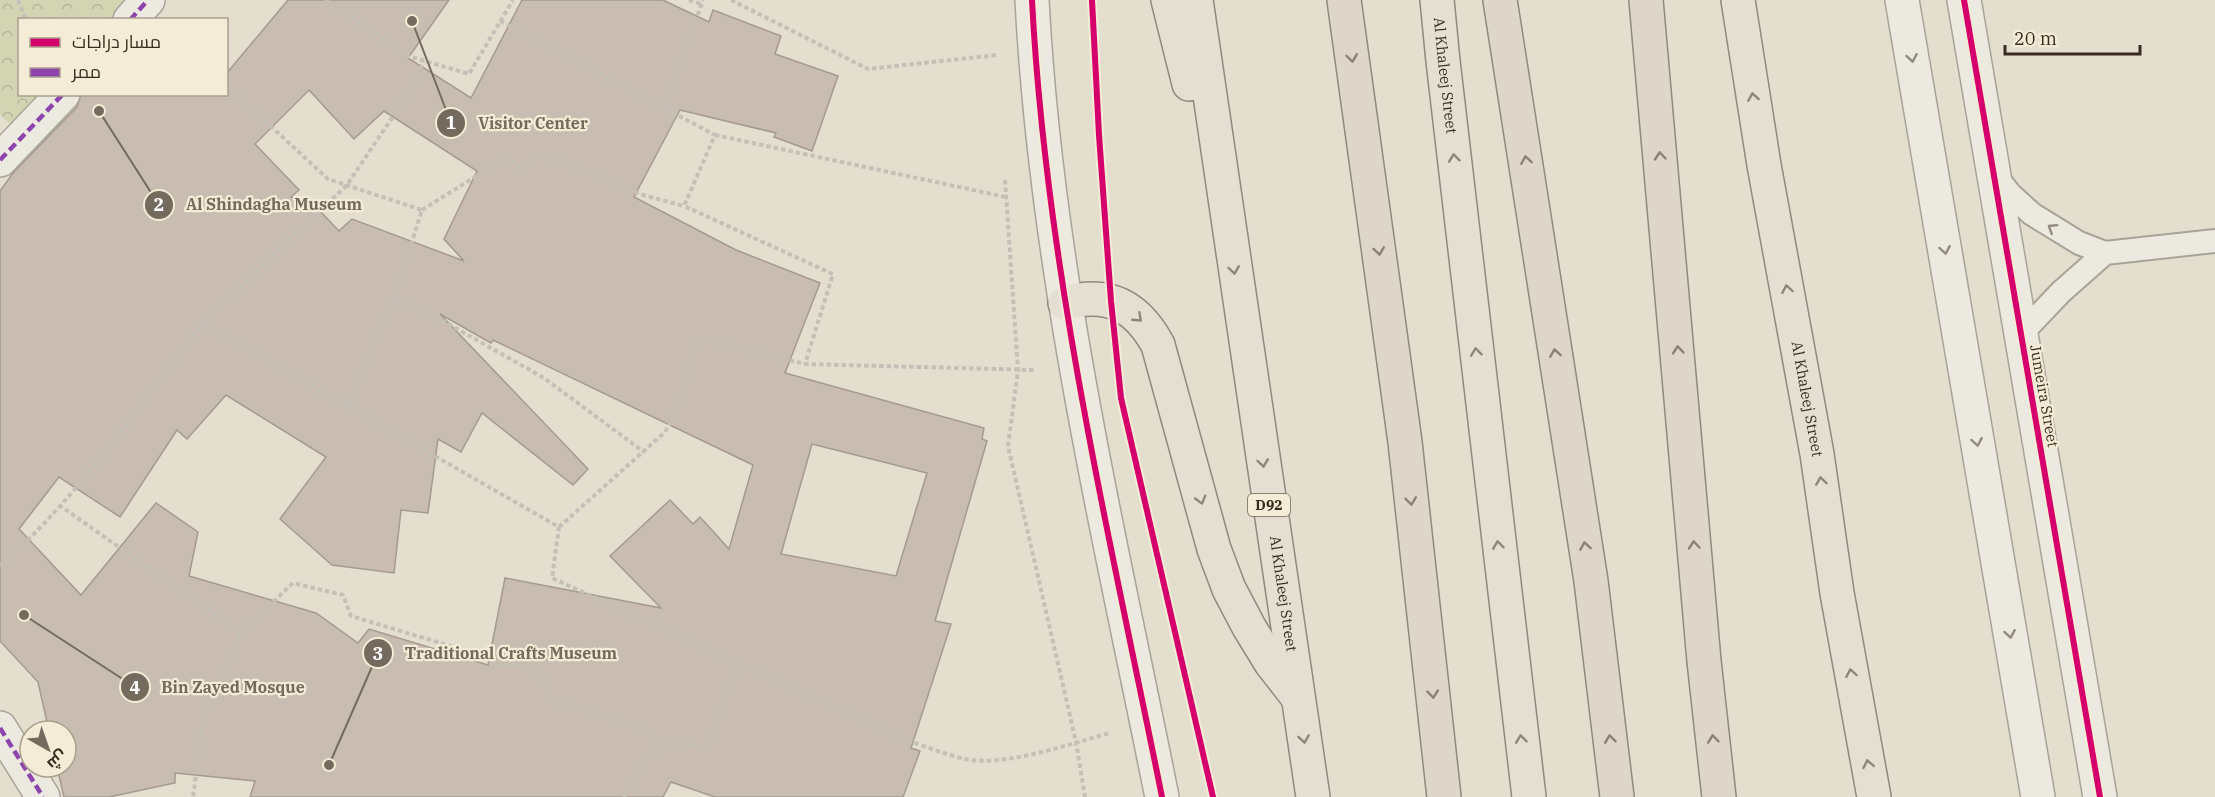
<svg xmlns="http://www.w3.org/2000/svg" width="2215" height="797" font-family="'IBM Plex Serif',Cairo,serif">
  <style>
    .park { fill: url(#park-crowns) }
    .building { fill: #c8bdb0; stroke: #a49a8e; stroke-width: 1.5; fill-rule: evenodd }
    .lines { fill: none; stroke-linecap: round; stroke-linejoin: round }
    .service-casing { stroke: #a9a397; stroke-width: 26 }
    .pedestrian-casing { stroke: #a9a397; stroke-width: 36 }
    .minor-casing { stroke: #a9a397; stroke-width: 36 }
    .tertiary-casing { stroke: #a9a397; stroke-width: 36 }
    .primary-casing { stroke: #8f897e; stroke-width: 36 }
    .trunk-casing { stroke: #8f897e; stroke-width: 36 }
    .path { stroke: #c5c0b7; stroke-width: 4; stroke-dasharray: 4.5 3; stroke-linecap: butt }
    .service { stroke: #ece9e0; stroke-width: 22 }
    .pedestrian { stroke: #ece9e0; stroke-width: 33 }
    .minor { stroke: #ece9e0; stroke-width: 33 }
    .tertiary { stroke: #ece9e0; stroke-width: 33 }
    .primary { stroke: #e4dfd2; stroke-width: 33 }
    .trunk { stroke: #ded7c9; stroke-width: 33 }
    .quiet { stroke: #8e44ad; stroke-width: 4.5; stroke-dasharray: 9 4.5; stroke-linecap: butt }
    .cycleway-casing { stroke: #f4ecd6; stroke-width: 10 }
    .cycleway { stroke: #d6006c; stroke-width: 6 }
    .oneway { stroke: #8b8274 }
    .oneway2 { stroke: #928a80 }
    .oneway3 { stroke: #8e8679 }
    .labels { text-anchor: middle; stroke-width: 4.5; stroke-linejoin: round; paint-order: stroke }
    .shield { fill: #f4ecd6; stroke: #706657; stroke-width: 1.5 }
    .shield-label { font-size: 14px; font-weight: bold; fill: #382c20 }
    .street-label { font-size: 15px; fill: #382c20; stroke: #f4ecd6 }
    .leader { fill: none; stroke: #746a5d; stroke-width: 2 }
    .callout-dot { fill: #746a5d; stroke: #f4ecd6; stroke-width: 2 }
    .mark-label { font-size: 18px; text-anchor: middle; font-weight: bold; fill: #fff }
    .callout-label { font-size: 16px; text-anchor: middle; font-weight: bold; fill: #746a5d; stroke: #f4ecd6; stroke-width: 4.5; stroke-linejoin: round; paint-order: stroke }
  </style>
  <defs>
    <pattern id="park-crowns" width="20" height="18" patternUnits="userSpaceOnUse" patternTransform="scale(1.5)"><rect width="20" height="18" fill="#d2d4b2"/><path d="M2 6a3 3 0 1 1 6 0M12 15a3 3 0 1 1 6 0" fill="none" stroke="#b5b699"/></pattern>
  </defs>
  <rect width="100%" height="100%" fill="#e4decf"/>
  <path class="park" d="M 0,0 L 140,0 L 123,19 L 20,20 L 20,94 L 59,95 L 23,137 L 0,114 Z"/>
  <path class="building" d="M 288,0 L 449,0 L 408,58 L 471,98 L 522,0 L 663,0 L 709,22 L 713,10 L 781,36 L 775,54 L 838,76 L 812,151 L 774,137 L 776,133 L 680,110 L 634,197 L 736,250 L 820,283 L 785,373 L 984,428 L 982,439 L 987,441 L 935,621 L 951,624 L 911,748 L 920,751 L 903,797 L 715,797 L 671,782 L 663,797 L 250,797 L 255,781 L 175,773 L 175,783 L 109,797 L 64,797 L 57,767 L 66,767 L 66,731 L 49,731 L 38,682 L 0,641 L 0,191 L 13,173 L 77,107 L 81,94 L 226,94 L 226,74 ZM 309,90 L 354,139 L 384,111 L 477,171 L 444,239 L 464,261 L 352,219 L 339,231 L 314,205 L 291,197 L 299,190 L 255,144 ZM 440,314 L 491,343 L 493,340 L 753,465 L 729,549 L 700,517 L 693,524 L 670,500 L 610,556 L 661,608 L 505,578 L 488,665 L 369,629 L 358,643 L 316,613 L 189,576 L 198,532 L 156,503 L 81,595 L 19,529 L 59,477 L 120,517 L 177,430 L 187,439 L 226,395 L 326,457 L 280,519 L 332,565 L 394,573 L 401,510 L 428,513 L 438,439 L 461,452 L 482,413 L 573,485 L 588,469 ZM 812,444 L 927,473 L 896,576 L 781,554 Z"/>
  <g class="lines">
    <g class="service-casing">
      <path id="service" d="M 1995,175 L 2011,195 L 2032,214 L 2079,243 L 2105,253 L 2215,241
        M 2021,334 L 2061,292 L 2105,253"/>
    </g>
    <g class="pedestrian-casing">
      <path id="pedestrian" d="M 130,20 L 148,0
        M 0,160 L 63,94
        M 0,728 L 43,797"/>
    </g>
    <g class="minor-casing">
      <path id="minor" d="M 1032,0 C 1046,270 1109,533 1162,797"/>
    </g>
    <g class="tertiary-casing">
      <path id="tertiary" d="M 1902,0 L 2038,797
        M 1964,0 L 2100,797"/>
    </g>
    <g class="primary-casing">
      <g id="primary">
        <path d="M 1168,0 L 1189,84"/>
        <path id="s1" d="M 1196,0 L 1313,797"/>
        <path id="s2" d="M 1437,0 L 1443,61 L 1529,797"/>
        <path id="s3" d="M 1738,0 L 1764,165 L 1817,454 L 1837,593 L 1874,797"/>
        <path d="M 1065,303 C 1108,291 1137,306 1158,345 L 1214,549 L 1229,589 L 1249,627 L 1271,663 L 1296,695"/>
      </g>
    </g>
    <g class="trunk-casing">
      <path id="trunk" d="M 1344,0 L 1405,442 L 1444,797
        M 1500,0 L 1591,581 L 1617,797
        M 1646,0 L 1704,661 L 1719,797"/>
    </g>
    <path class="path" d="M 18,0 L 26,20
      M 325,0 L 408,56 L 469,74 L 513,0
      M 689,0 L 701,4
      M 731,0 L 868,69 L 997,55
      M 500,21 L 715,135 L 684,206 L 833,274 L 805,364
      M 226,85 L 328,179 L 422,210 L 394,298 L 348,406
      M 665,107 L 703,0
      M 715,135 L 1006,197
      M 1005,180 L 1018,370 L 1008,446 L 1076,742 L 1085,797
      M 422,210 L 505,158 L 520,167 L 544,155 L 643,195 L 684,206
      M 394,298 L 445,322 L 544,378 L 644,452
      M 202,323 L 347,185 L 408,94 L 424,61
      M 59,505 L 241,633 L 204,715 L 193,797
      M 559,527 L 665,432 L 679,407 L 697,338 L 805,364 L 1035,370
      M 0,566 C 77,498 142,405 202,323 L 559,527 L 552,578 L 900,737 C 921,745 943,754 965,759 C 1006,767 1069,744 1110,733
      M 241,633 L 293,583 L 343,595 L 351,616 L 480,655 L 496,666 L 517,665 L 541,674 L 552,701 L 573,705 L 649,731 L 660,748
      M 624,797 L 642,760 L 672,740 L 707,749 L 738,663"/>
    <use href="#service" class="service"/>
    <use href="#pedestrian" class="pedestrian"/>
    <use href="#minor" class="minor"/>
    <use href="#tertiary" class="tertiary"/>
    <use href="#primary" class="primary"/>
    <use href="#trunk" class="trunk"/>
    <path class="quiet" d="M 130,20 L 148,0
      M 0,160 L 63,94
      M 0,728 L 43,797"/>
    <g class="cycleway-casing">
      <path id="cycleway" d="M 1032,0 C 1046,270 1109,533 1162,797
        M 1092,0 L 1099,135 L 1111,301 L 1121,398 L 1213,797
        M 1964,0 L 2100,797"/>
    </g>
    <use href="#cycleway" class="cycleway"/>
  </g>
  <defs><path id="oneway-chevron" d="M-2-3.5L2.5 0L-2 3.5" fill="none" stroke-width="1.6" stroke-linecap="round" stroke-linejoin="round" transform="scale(1.5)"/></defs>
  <g class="oneway">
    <use href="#oneway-chevron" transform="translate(1352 58) rotate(82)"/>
    <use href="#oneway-chevron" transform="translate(1660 156) rotate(-95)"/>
    <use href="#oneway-chevron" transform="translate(1526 160) rotate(-99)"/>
    <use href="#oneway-chevron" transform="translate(1379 251) rotate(82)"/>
    <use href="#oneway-chevron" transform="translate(1678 350) rotate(-95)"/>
    <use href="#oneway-chevron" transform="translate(1555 353) rotate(-99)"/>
    <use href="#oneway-chevron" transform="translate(1411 501) rotate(83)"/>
    <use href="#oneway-chevron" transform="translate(1694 545) rotate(-95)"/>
    <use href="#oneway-chevron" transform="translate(1585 546) rotate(-99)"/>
    <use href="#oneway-chevron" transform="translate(1433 694) rotate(84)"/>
    <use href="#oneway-chevron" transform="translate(1610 739) rotate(-97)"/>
    <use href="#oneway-chevron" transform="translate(1713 739) rotate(-96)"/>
  </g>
  <g class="oneway2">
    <use href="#oneway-chevron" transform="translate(1912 58) rotate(80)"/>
    <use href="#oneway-chevron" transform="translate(2052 228) rotate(-148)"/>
    <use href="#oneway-chevron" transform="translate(1945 250) rotate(80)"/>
    <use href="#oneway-chevron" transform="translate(1977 442) rotate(80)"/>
    <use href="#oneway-chevron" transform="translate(2010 634) rotate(80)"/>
  </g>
  <g class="oneway3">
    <use href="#oneway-chevron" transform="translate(1753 97) rotate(-99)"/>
    <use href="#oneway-chevron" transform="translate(1454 158) rotate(-97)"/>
    <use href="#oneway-chevron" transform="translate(1234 270) rotate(82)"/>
    <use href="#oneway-chevron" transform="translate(1787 289) rotate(-100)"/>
    <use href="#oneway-chevron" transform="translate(1138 318) rotate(43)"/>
    <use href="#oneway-chevron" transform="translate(1476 352) rotate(-97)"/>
    <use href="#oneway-chevron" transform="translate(1263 463) rotate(82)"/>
    <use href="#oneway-chevron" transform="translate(1821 481) rotate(-98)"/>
    <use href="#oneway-chevron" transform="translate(1201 500) rotate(74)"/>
    <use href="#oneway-chevron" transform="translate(1498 545) rotate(-97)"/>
    <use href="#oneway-chevron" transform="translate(1851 673) rotate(-100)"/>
    <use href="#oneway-chevron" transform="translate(1304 739) rotate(81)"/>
    <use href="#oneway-chevron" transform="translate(1521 739) rotate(-97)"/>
    <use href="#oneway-chevron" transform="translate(1868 764) rotate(-101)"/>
  </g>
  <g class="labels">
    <rect class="shield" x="1248" y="494" width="42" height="22" rx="4.5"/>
    <g class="shield-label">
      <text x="1269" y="510">D92</text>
    </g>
    <g class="street-label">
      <text dy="5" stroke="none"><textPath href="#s2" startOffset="76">Al Khaleej Street</textPath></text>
      <text transform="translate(2044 396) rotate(80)" y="5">Jumeira Street</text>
      <text dy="5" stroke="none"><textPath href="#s3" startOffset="405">Al Khaleej Street</textPath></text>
      <text dy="5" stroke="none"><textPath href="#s1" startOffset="600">Al Khaleej Street</textPath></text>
    </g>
  </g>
  <path class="leader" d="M412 21L451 123M99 111L159 205M329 765L378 653M24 615L135 687"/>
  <g class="callout-dot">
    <circle cx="412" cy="21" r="6"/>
    <circle cx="99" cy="111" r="6"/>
    <circle cx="329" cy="765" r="6"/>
    <circle cx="24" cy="615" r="6"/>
    <circle cx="451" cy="123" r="15"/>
    <circle cx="159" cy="205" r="15"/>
    <circle cx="378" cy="653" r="15"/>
    <circle cx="135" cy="687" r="15"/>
  </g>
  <g class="mark-label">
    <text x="451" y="129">1</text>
    <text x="159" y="211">2</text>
    <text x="378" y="660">3</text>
    <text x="135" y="694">4</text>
  </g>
  <g class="callout-label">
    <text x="533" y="129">Visitor Center</text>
    <text x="274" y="210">Al Shindagha Museum</text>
    <text x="511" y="659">Traditional Crafts Museum</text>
    <text x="233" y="693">Bin Zayed Mosque</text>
  </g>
  <rect x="18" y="18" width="210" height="78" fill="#f4ecd6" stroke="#a99f8d" stroke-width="1.5"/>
  <rect x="30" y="38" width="30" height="9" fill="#d6006c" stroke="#a99f8d" stroke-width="1.5"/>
  <text x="72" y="48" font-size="18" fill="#382c20">مسار دراجات</text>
  <rect x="30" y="68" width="30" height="9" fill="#8e44ad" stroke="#a99f8d" stroke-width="1.5"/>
  <text x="72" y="78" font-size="18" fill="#382c20">ممر</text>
  <g transform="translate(48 749) rotate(140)"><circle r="28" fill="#f4ecd6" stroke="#a99f8d" stroke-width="1.5"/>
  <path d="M0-4.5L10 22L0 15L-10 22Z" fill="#746a5d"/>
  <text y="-9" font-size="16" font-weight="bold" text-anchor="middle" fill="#382c20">ش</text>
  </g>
  <path d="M2005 45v9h135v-9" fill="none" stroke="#382c20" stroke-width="3"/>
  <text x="2014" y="45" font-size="18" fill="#382c20" stroke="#f4ecd6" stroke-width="4.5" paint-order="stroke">20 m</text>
</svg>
